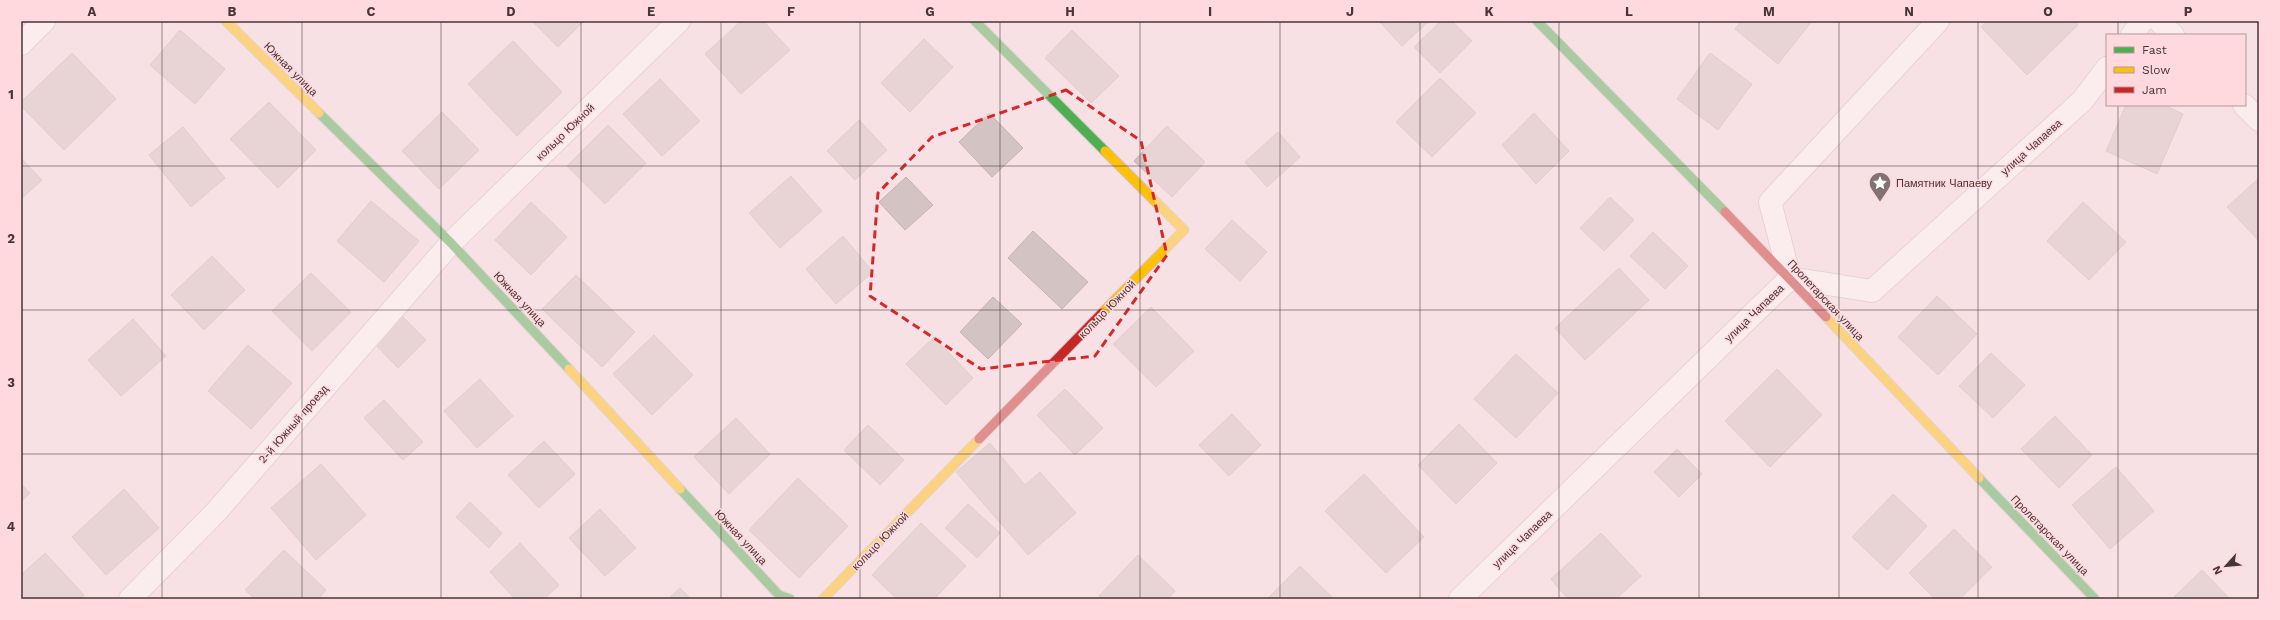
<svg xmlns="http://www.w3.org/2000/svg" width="2280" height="620" font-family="'Work Sans',sans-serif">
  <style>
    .building { fill: #d4c3c3; stroke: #c3b3b2 }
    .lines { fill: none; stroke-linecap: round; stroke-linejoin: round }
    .street-casing { stroke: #d1c0c2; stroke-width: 24 }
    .fast-casing { stroke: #d1c0c2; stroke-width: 11 }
    .slow-casing { stroke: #d1c0c2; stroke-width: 11 }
    .jam-casing { stroke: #d1c0c2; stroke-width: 11 }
    .street { stroke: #fefafb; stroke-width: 22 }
    .fast { stroke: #4caf50; stroke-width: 9 }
    .slow { stroke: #ffc107; stroke-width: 9 }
    .jam { stroke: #c62828; stroke-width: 9 }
    .marked { fill: none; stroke: #d62828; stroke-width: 3; stroke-dasharray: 8 5; stroke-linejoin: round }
    .grid { fill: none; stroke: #453638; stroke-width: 1; stroke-opacity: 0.55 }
    .labels { text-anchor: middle; stroke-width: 3; stroke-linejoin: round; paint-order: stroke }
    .street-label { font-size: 11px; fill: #453638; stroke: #ffd9dd }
    .poi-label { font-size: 11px; fill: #453638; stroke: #ffd9dd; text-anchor: start }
    .neatline { fill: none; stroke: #453638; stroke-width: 1.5 }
    .grid-label { font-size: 13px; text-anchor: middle; font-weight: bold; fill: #453638 }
  </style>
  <rect width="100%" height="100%" fill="#f7e1e4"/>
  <path class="building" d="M 532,21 L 584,21 L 558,47 Z
    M 741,21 L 763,21 L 790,50 L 741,94 L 705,54 Z
    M 1379,21 L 1429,21 L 1402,46 Z
    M 1441,21 L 1452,21 L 1472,41 L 1440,73 L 1414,47 Z
    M 1741,21 L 1812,21 L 1778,64 L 1735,29 Z
    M 1988,21 L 2075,21 L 2078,25 L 2027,75 L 1981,27 Z
    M 180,30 L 225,69 L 195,104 L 150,65 Z
    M 1072,30 L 1119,76 L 1091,103 L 1045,58 Z
    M 924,39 L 953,67 L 910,112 L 881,83 Z
    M 513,41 L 562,92 L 517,136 L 468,84 Z
    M 72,53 L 116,99 L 64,150 L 21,106 L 21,102 Z
    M 1710,53 L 1752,84 L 1718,130 L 1677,99 Z
    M 1440,78 L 1476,113 L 1432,157 L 1396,122 Z
    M 660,79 L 700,121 L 662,156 L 623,114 Z
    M 269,102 L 316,150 L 278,188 L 230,139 Z
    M 2126,105 L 2164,105 L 2183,114 L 2157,174 L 2106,151 Z
    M 442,112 L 479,150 L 439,189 L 402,151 Z
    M 989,113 L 1023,148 L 992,177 L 959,142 Z
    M 1534,113 L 1569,151 L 1536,184 L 1502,145 Z
    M 859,120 L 887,150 L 855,180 L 827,151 Z
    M 608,125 L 646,163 L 605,204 L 567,166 Z
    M 1167,126 L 1205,162 L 1172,197 L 1134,161 Z
    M 183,127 L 225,178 L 191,207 L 149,155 Z
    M 1278,132 L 1300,157 L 1267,187 L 1245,162 Z
    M 21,158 L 42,180 L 21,199 Z
    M 791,176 L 822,211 L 780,248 L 749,213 Z
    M 906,177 L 933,205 L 905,230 L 879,202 Z
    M 2259,178 L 2259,241 L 2227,207 Z
    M 1610,197 L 1634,220 L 1604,251 L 1580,228 Z
    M 371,201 L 419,241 L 384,282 L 337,241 Z
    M 531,202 L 567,237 L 531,275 L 495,240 Z
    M 2083,202 L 2126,242 L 2089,280 L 2047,241 Z
    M 1232,220 L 1267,252 L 1240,281 L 1205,249 Z
    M 1033,231 L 1088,282 L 1062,309 L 1008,258 Z
    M 1653,232 L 1688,266 L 1665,289 L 1630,256 Z
    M 843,236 L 873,272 L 836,304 L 806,269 Z
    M 212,256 L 245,290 L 204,330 L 171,295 Z
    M 1619,268 L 1649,300 L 1585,360 L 1555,328 Z
    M 311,273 L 351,312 L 312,351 L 272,311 Z
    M 576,275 L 635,332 L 602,367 L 542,309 Z
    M 1937,296 L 1977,334 L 1938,375 L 1898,337 Z
    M 993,297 L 1022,324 L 988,359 L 960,332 Z
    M 1151,307 L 1194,351 L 1156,387 L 1113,344 Z
    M 401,315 L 426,340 L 398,368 L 374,343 Z
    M 133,319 L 166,356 L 121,396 L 88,360 Z
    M 654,335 L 693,375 L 652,415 L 613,374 Z
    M 934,337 L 973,378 L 946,405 L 906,364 Z
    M 248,345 L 292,383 L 251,429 L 208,391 Z
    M 1991,353 L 2025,385 L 1993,418 L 1959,386 Z
    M 1516,354 L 1558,393 L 1516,438 L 1474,399 Z
    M 1777,369 L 1822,415 L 1770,467 L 1725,421 Z
    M 480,379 L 513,416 L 477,448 L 444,411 Z
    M 1065,389 L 1103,428 L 1075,455 L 1037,415 Z
    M 384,400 L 423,442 L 403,460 L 364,418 Z
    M 1232,414 L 1261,445 L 1229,476 L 1199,445 Z
    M 2055,416 L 2092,455 L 2059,488 L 2021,449 Z
    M 736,418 L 770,454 L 729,494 L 694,457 Z
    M 1459,424 L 1497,463 L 1456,504 L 1418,465 Z
    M 868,425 L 904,460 L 880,485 L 844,450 Z
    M 544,441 L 575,474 L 539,508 L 508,475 Z
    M 990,443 L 1025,485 L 1040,472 L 1076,513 L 1028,555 L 956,472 Z
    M 1677,449 L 1702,474 L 1679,497 L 1654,472 Z
    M 321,464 L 366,515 L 316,560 L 271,508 Z
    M 2116,467 L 2154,511 L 2110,549 L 2072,505 Z
    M 1364,474 L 1424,537 L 1386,573 L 1325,511 Z
    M 798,478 L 848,526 L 799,578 L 749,530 Z
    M 21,484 L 30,493 L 21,502 Z
    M 124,489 L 159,528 L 106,575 L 72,537 Z
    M 1893,494 L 1927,526 L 1887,570 L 1852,537 Z
    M 470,502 L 502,533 L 489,548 L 456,517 Z
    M 968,504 L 1000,533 L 977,558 L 945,528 Z
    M 600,509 L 636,548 L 605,576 L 569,538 Z
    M 921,523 L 966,566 L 934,599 L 897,599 L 872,575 Z
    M 1954,529 L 1992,567 L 1960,599 L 1935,599 L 1909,573 Z
    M 1601,533 L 1641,576 L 1616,599 L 1568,599 L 1551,579 Z
    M 520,543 L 559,585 L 544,599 L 515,599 L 490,572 Z
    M 284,550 L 326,590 L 318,599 L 255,599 L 245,590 Z
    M 45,553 L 84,595 L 80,599 L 21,599 L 21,575 Z
    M 1138,555 L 1175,591 L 1168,599 L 1102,599 L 1099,596 Z
    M 1300,566 L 1334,599 L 1267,599 Z
    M 2202,570 L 2230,599 L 2172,599 Z
    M 680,588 L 691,599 L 668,599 Z"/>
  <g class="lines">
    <g class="street-casing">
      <path id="street" d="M 2159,21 L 2173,35
        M 2132,35 L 2142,21
        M 21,44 L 44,21
        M 2244,105 L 2259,120
        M 1790,278 L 1872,291 L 2082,101 L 2107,68
        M 1790,278 L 1770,202 L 1938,21
        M 130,599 L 215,513 L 451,243 L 679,21
        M 1460,599 L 1790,278"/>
    </g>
    <g class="fast-casing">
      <path id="fast" d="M 975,21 L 1105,151
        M 1537,21 L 1725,212
        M 319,113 L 451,243 L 569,369
        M 1979,478 L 2095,599
        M 680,489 L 779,595 L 790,599"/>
    </g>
    <g class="slow-casing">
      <path id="slow" d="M 226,21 L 319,113
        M 1102,313 L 1184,230 L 1105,151
        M 1826,317 L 1979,478
        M 569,369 L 680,489
        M 823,599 L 979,439"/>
    </g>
    <g class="jam-casing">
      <path id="jam" d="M 1725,212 L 1826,317
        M 979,439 L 1102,313"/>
    </g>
    <use href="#street" class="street"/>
    <use href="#fast" class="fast"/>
    <use href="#slow" class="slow"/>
    <use href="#jam" class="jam"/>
  </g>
  <path d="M0 0H2280V620H0ZM 1066,90 L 1141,141 L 1167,255 L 1095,356 L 981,369 L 870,296 L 878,193 L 932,137 Z" fill="#f7e1e4" fill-opacity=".55" fill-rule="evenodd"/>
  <path class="marked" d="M 1066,90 L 1141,141 L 1167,255 L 1095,356 L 981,369 L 870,296 L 878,193 L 932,137 Z"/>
  <path class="grid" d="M 162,21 L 162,599M 302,21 L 302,599M 441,21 L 441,599M 581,21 L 581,599M 721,21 L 721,599M 860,21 L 860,599M 1000,21 L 1000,599M 1140,21 L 1140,599M 1280,21 L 1280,599M 1420,21 L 1420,599M 1559,21 L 1559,599M 1699,21 L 1699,599M 1839,21 L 1839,599M 1978,21 L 1978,599M 2118,21 L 2118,35M 2118,105 L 2118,599M 21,166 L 2259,166M 21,310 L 2259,310M 21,454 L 2259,454"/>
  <defs>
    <g id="sight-pin" transform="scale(1.15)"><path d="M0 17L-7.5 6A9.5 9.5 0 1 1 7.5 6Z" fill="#837274" stroke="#ffd9dd"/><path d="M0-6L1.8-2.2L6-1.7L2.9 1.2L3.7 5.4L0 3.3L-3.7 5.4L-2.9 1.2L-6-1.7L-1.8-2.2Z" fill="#fff"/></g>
  </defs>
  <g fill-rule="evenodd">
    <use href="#sight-pin" x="1880" y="183"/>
  </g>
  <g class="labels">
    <g class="street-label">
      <text transform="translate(291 69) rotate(45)" y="4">Южная улица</text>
      <text transform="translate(565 132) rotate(-44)" y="4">кольцо Южной</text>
      <text transform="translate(2031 147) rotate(-42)" y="4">улица Чапаева</text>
      <text transform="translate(520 299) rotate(47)" y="4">Южная улица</text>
      <text transform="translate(1826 300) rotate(47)" y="4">Пролетарская улица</text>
      <text transform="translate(1107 309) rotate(-46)" y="4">кольцо Южной</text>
      <text transform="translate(1754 313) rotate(-44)" y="4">улица Чапаева</text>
      <text transform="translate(293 424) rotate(-49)" y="4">2-й Южный проезд</text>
      <text transform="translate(2050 535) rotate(46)" y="4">Пролетарская улица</text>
      <text transform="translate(741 537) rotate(47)" y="4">Южная улица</text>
      <text transform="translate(1522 539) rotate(-44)" y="4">улица Чапаева</text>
      <text transform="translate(880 541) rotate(-46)" y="4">кольцо Южной</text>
    </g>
    <g class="poi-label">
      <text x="1896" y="187">Памятник Чапаеву</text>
    </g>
  </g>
  <rect width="2280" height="620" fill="none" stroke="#ffd9dd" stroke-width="44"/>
  <rect x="2106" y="34" width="140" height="72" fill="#ffd9dd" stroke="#b5989b"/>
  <rect x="2114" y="47" width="20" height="6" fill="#4caf50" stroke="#b5989b"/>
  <text x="2142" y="54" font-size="12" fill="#453638">Fast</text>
  <rect x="2114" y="67" width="20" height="6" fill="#ffc107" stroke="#b5989b"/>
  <text x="2142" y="74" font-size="12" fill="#453638">Slow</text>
  <rect x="2114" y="87" width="20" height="6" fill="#c62828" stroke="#b5989b"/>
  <text x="2142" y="94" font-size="12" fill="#453638">Jam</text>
  <g transform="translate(2226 566) rotate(243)" stroke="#ffd9dd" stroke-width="3" paint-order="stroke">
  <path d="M0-3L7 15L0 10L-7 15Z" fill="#453638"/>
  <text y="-6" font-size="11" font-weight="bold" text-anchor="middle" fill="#453638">N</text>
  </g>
  <rect x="22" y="22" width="2236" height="576" class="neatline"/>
  <g class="grid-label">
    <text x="92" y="16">A</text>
    <text x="232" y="16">B</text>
    <text x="371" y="16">C</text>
    <text x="511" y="16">D</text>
    <text x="651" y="16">E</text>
    <text x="791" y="16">F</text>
    <text x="930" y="16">G</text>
    <text x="1070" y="16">H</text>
    <text x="1210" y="16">I</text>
    <text x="1350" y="16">J</text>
    <text x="1489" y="16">K</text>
    <text x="1629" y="16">L</text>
    <text x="1769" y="16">M</text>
    <text x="1909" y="16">N</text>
    <text x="2048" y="16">O</text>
    <text x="2188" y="16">P</text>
    <text x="11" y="99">1</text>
    <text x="11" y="243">2</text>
    <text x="11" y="387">3</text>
    <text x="11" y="531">4</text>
  </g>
</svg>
